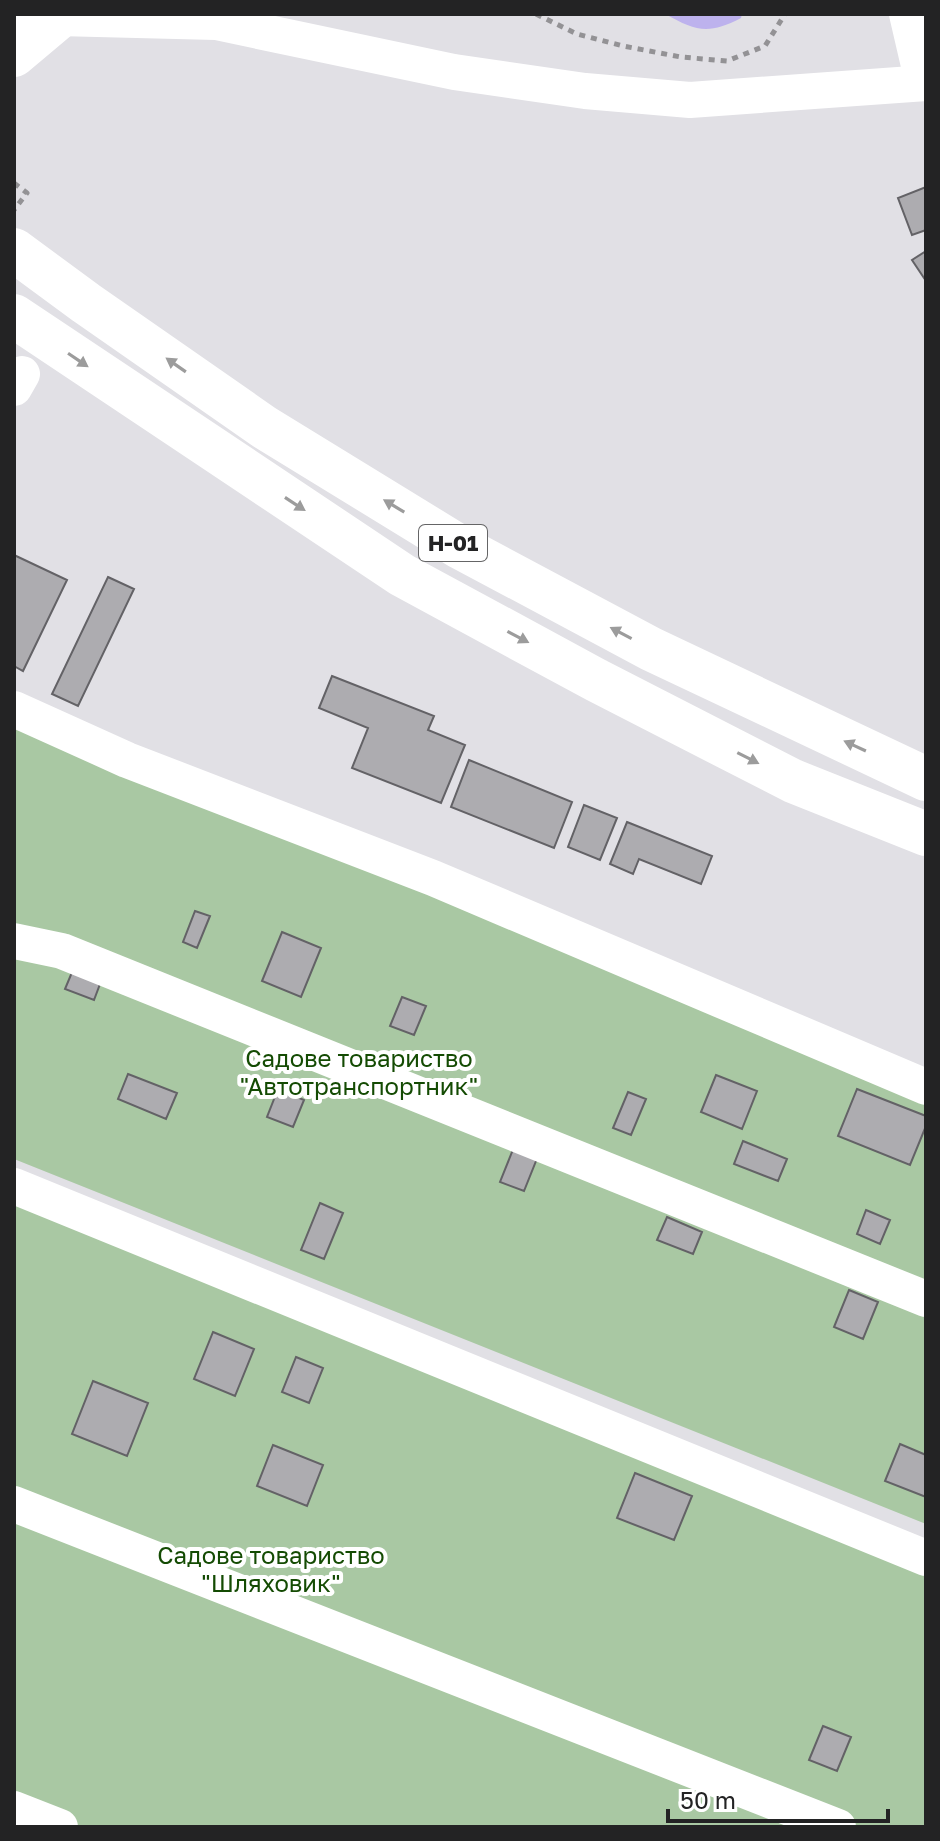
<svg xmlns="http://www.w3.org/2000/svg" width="940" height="1841" font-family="'Golos Text',sans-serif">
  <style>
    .green { fill: #a9c8a3 }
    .water { fill: #bdb2ed }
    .building { fill: #adacb0; stroke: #636266; stroke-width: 2 }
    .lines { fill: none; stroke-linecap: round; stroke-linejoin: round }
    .path { stroke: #939295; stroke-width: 5; stroke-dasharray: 6 6; stroke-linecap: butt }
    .street { stroke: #fff; stroke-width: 36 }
    .primary { stroke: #fff; stroke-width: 44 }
    .oneway { fill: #9c9c9c }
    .labels { text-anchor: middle; stroke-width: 8; stroke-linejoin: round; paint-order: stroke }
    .shield { fill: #fff; stroke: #656566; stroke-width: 2 }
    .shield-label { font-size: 22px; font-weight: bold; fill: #232324 }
    .park-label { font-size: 24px; fill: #144b03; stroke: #fff }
  </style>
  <rect width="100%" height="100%" fill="#e1e0e5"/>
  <path class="green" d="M 14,709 L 926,1082 L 926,1524 L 14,1159 Z
    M 14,1186 L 926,1558 L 926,1827 L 14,1827 Z"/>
  <path class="water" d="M 665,14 L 742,14 L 741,18 C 708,35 696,31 665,14 Z"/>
  <path class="building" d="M 926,187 L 926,230 L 912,235 L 898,198 Z
    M 926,251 L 926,281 L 912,260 Z
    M 14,555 L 67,580 L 23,671 L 14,666 Z
    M 108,577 L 134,589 L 78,706 L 52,694 Z
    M 332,676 L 434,716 L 428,730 L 465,745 L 441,803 L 352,768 L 368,728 L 319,708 Z
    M 469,760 L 572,802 L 554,848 L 451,807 Z
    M 584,805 L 617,818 L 600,860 L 568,847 Z
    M 627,822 L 712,856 L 701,884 L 639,859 L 633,874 L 610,864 Z
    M 195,911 L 210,916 L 197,948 L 183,942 Z
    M 282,932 L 321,948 L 301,997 L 262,981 Z
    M 75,965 L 103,976 L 94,1000 L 65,989 Z
    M 402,997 L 426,1006 L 414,1035 L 390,1026 Z
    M 128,1074 L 177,1093 L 166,1119 L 118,1099 Z
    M 716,1075 L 757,1091 L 742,1129 L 701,1112 Z
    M 278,1089 L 304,1100 L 293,1127 L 267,1117 Z
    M 857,1089 L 926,1116 L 926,1126 L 910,1165 L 838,1136 Z
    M 628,1092 L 646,1099 L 631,1135 L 613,1128 Z
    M 743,1141 L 787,1159 L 778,1181 L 734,1164 Z
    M 514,1147 L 538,1156 L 524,1191 L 500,1182 Z
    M 320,1203 L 343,1213 L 324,1259 L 301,1250 Z
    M 866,1210 L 890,1220 L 880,1244 L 857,1234 Z
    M 667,1217 L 702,1232 L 693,1254 L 657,1240 Z
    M 849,1290 L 878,1302 L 863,1339 L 834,1327 Z
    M 213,1332 L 254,1349 L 235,1396 L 194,1379 Z
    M 296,1357 L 323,1368 L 309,1403 L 282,1392 Z
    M 93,1381 L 148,1403 L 127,1456 L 72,1434 Z
    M 900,1444 L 926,1455 L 926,1497 L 885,1481 Z
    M 273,1445 L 323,1465 L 307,1506 L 257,1486 Z
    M 635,1473 L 692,1496 L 674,1540 L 617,1518 Z
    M 823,1726 L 851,1737 L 837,1771 L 809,1760 Z"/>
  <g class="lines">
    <path class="path" d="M 536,14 L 577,34 L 623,46 L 681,57 L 727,61 L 765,46 L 785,14
      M 14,183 L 27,193 L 14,210"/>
    <path class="street" d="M 907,14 L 923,83
      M 14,20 L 58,18 L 216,22 L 454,72 L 585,91 L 690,100 L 926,83
      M 14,388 L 22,374
      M 14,709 L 127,760 L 433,878 L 926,1087
      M 14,941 L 62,951 L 926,1299
      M 14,1186 L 926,1558
      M 14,1504 L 838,1827
      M 14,1809 L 60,1827"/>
    <path class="primary" d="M 14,55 L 58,18
      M 14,250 L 86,303 L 264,427 L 458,546 L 651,649 L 926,779
      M 14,316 L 402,575 L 596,680 L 793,781 L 926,834"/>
  </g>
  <defs><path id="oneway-solid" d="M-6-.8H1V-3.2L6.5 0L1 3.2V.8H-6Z" transform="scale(2)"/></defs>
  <g class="oneway">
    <use href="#oneway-solid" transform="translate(78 360) rotate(34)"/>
    <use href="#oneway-solid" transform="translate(176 365) rotate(-145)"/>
    <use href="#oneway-solid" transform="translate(295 504) rotate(33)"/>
    <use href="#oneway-solid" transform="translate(394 506) rotate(-149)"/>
    <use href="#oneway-solid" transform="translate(621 633) rotate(-152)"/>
    <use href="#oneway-solid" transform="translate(518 637) rotate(28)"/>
    <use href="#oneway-solid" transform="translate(855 746) rotate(-155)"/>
    <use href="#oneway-solid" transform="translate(748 758) rotate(27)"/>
  </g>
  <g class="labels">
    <rect class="shield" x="419" y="525" width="68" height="36" rx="6"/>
    <g class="shield-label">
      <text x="453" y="551">Н-01</text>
    </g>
    <g class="park-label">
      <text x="359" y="1067">Садове товариство<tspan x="359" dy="28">"Автотранспортник"</tspan></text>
      <text x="271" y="1564">Садове товариство<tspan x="271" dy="28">"Шляховик"</tspan></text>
    </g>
  </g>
  <rect width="940" height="1841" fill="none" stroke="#232324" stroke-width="32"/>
  <path d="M668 1809v12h220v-12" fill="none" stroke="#232324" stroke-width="4"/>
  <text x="680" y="1809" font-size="24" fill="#232324" stroke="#ffffff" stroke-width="6" paint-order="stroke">50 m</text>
</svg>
